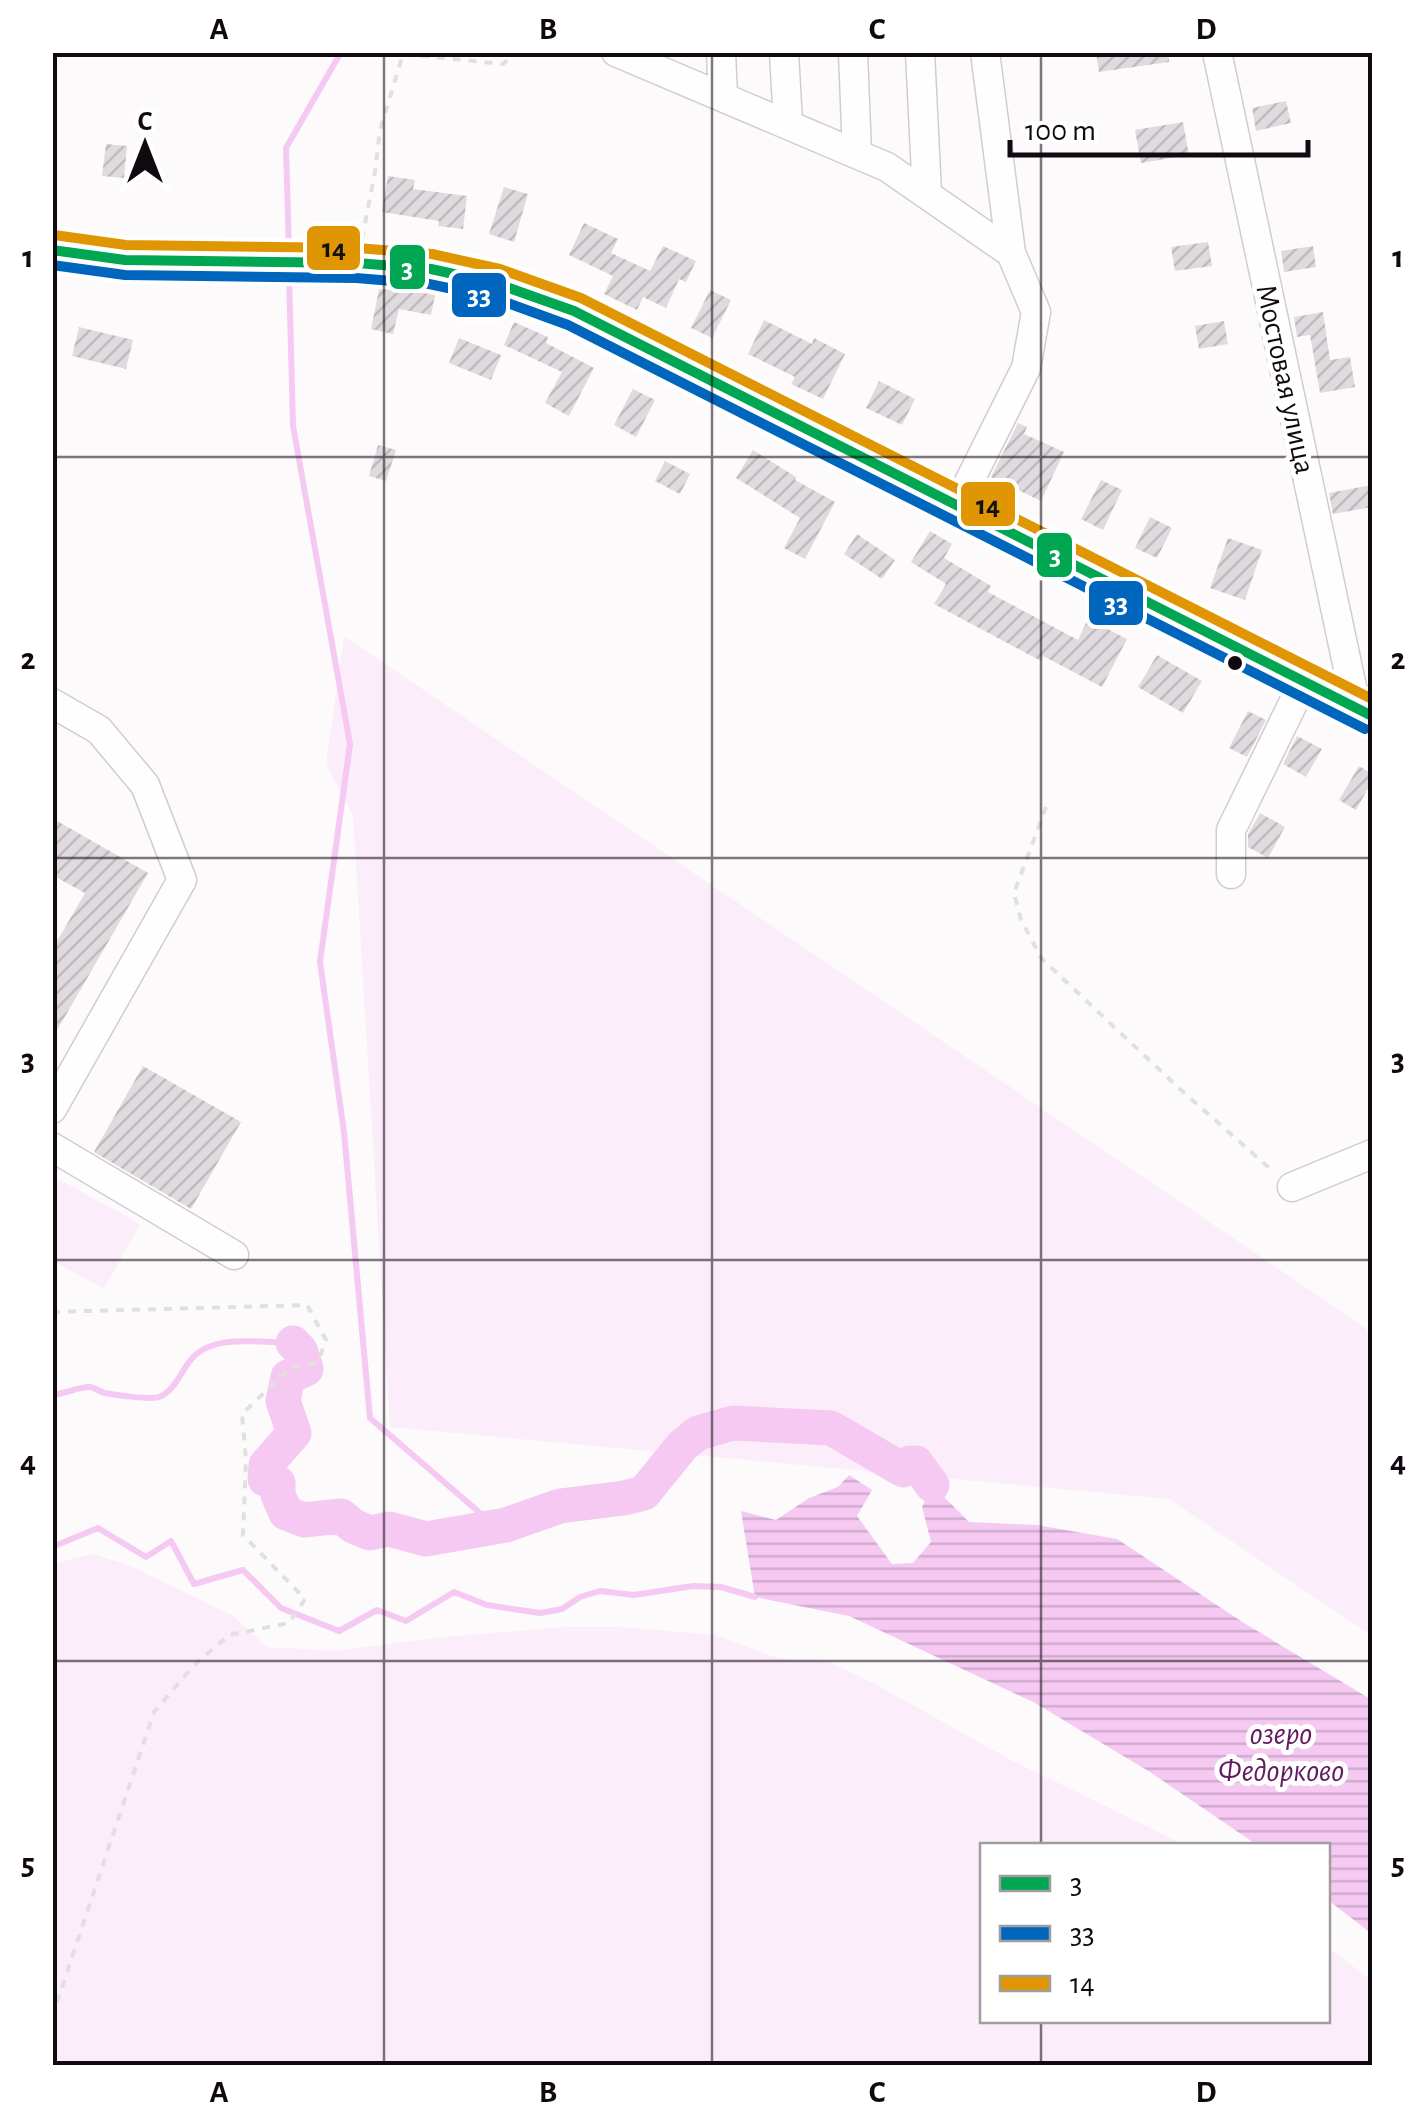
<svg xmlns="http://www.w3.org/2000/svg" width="1425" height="2118" font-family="'Alegreya Sans',sans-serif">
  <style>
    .green { fill: #fcedfa }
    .water { fill: url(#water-rules) }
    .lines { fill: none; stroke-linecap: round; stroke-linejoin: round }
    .stream { stroke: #f5c9f2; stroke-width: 6 }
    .river { stroke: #f5c9f2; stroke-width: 35 }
    .building { fill: url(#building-hatch) }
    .minor-casing { stroke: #d2ccd1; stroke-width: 31 }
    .major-casing { stroke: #d2ccd1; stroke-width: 36 }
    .path { stroke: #e1e0e1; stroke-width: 4; stroke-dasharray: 8 8; stroke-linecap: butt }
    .minor { stroke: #fffeff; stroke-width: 28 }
    .major { stroke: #fffeff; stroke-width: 32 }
    .bus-1-casing { stroke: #fff; stroke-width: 18 }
    .bus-2-casing { stroke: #fff; stroke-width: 18 }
    .bus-3-casing { stroke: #fff; stroke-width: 18 }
    .bus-1 { stroke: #00a651; stroke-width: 10 }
    .bus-2 { stroke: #0065bd; stroke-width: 10 }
    .bus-3 { stroke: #e09602; stroke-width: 10 }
    .grid { fill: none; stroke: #110910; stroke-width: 2.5; stroke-opacity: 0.55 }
    .bus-dot { fill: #110910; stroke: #fff; stroke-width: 4 }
    .labels { text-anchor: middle; stroke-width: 10; stroke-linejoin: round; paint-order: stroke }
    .street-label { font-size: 30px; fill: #110910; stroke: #fff }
    .water-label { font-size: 32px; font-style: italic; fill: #611b5f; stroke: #fff }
    .line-badge { stroke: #fff; stroke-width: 4 }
    .badge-label { font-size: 28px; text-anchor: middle; font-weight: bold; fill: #fff }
    .pale-badge-label { font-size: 28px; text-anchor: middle; font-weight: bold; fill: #111 }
    .neatline { fill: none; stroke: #110910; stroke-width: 4 }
    .grid-label { font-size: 32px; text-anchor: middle; font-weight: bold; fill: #110910 }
  </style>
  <defs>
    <pattern id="water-rules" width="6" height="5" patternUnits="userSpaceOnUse" patternTransform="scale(2.5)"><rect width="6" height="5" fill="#f5c9f2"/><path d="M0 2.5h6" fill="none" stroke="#d1abce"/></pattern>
    <pattern id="building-hatch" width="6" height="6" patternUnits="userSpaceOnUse" patternTransform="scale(2.5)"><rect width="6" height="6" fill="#e0dadf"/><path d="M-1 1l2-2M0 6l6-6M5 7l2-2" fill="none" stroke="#bfbabe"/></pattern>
  </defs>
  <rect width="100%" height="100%" fill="#fdfafc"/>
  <path class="green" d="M 344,636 L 1366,1328 L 1372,1341 L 1372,1636 L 1169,1499 L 390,1427 L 353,815 L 326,764 Z
    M 59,1179 L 140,1224 L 104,1289 L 53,1261 L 53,1191 Z
    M 92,1554 L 126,1564 L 232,1615 L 267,1647 L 337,1651 L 432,1638 L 566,1627 L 622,1627 L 715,1635 L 778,1658 L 827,1661 L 877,1685 L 1009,1759 L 1185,1845 L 982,1846 L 982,2020 L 1328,2020 L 1328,1947 L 1372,1981 L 1372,2065 L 53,2065 L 53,1564 Z"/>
  <path class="water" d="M 849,1475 L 872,1490 L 857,1516 L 892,1564 L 913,1563 L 931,1542 L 922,1507 L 932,1485 L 969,1522 L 1037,1525 L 1117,1539 L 1244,1623 L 1372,1700 L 1372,1934 L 1328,1900 L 1328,1846 L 1257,1845 L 1150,1772 L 1035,1703 L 849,1616 L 755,1597 L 741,1511 L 776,1520 L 809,1498 L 838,1487 Z"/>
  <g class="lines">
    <path class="stream" d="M 289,252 L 286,148 L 341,52
      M 289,274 L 293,426 L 350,744 L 320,962 L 344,1132 L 370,1418 L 495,1526
      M 52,1395 C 64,1394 81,1386 90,1387 C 96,1388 100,1392 105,1393 C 115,1395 151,1400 159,1397 C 174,1391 180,1374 189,1362 C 211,1332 260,1343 293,1343
      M 52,1547 L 98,1528 L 146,1557 L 171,1541 L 194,1584 L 243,1570 L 281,1608 L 339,1631 L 377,1610 L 406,1621 L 454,1592 L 487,1605 L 540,1613 L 562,1609 L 580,1597 L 600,1591 L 634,1595 L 693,1586 L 721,1587 L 755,1597"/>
    <path class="river" d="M 293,1343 L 300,1350 L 306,1369 L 288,1377 L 283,1401 L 294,1433 L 266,1465 L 265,1479 L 278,1483 L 278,1495 L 286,1513 L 304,1520 L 341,1516 L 353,1526 L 370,1533 L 389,1529 L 426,1539 L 506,1525 L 560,1506 L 624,1498 L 644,1493 L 682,1446 L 698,1433 L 733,1423 L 831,1428 L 903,1470 L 910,1463 L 916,1463 L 932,1485"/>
  </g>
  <path class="building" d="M 1096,52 L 1169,52 L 1169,62 L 1099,72 Z
    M 1286,101 L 1291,123 L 1256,131 L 1252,108 Z
    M 1183,122 L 1189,155 L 1141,163 L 1135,130 Z
    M 106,144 L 127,146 L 124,178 L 102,176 Z
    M 388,176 L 415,180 L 413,189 L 467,196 L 463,229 L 438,226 L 439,221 L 382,212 Z
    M 504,187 L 528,194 L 514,242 L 489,234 Z
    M 584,223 L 618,239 L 611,253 L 650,271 L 663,246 L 696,261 L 686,282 L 679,279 L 666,308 L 643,297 L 637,310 L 604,294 L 613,276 L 569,255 Z
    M 1208,242 L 1212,266 L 1175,271 L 1171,247 Z
    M 1313,246 L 1316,267 L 1284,272 L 1281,251 Z
    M 380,285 L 435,295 L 431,315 L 399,309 L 393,334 L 371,329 Z
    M 710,290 L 731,300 L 712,338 L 691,328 Z
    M 1323,312 L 1330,360 L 1350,357 L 1355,387 L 1320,393 L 1310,335 L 1297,337 L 1294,317 Z
    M 764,320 L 812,344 L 814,338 L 845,354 L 823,399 L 791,384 L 795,377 L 748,354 Z
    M 1224,321 L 1228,344 L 1199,349 L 1195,326 Z
    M 514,322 L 548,337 L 546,343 L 594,368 L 569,416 L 545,403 L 562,372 L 504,345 Z
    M 79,327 L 133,340 L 126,369 L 72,356 Z
    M 459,338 L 501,355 L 491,380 L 449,363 Z
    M 879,381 L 915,399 L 902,425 L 866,408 Z
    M 633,389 L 655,400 L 636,437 L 614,425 Z
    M 1018,423 L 1027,427 L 1024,434 L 1064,452 L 1041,501 L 991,477 Z
    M 378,445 L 396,450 L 386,481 L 369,476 Z
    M 753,450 L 796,477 L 795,480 L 835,502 L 805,559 L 784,548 L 800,518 L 736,478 Z
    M 665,461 L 690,474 L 680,494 L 655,481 Z
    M 1101,480 L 1122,490 L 1103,530 L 1081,519 Z
    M 1372,485 L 1372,507 L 1333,514 L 1329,493 Z
    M 1150,517 L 1172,528 L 1157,558 L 1135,548 Z
    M 930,531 L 952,544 L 944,558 L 991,586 L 988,592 L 1078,640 L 1088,619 L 1127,639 L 1102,687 L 1043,656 L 1041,661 L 934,604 L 946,584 L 911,562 Z
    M 857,534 L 895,560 L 882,579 L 844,554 Z
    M 1228,538 L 1262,550 L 1245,600 L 1210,588 Z
    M 1157,655 L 1202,681 L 1183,713 L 1138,687 Z
    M 1248,711 L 1266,720 L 1247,757 L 1229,748 Z
    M 1297,736 L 1322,749 L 1306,777 L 1283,764 Z
    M 1359,766 L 1372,774 L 1372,781 L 1356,810 L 1339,800 Z
    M 1260,813 L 1285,827 L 1268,858 L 1248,847 L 1248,834 Z
    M 52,818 L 148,873 L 52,1039 L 52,950 L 85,893 L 52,875 Z
    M 143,1066 L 241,1122 L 191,1209 L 94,1152 Z"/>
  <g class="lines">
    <g class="minor-casing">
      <path id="minor" d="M 616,52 L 887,167 L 1011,253
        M 721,52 L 723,96
        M 784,52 L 788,124
        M 853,52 L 857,154
        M 920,52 L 927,194
        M 1217,52 L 1356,706
        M 958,504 L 1026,368 L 1036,312 L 1011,253 L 985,52
        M 52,703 L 99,730 L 145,785 L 182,880 L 52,1109
        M 1231,874 L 1231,830 L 1304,681
        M 52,1147 L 234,1255
        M 1292,1187 L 1372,1154"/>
    </g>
    <g class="major-casing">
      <path id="major" d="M 52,250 L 125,260 L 357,263 L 431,269 L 495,283 L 574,311 L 1372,716"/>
    </g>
    <path class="path" d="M 362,239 L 375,172 L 380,130 L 403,54 L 503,64 L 517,52
      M 1046,807 L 1014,893 L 1021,920 L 1042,959 L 1181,1090 L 1275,1173
      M 52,1312 L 307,1305 L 326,1340 L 318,1362 L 290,1368 L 242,1414 L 246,1460 L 243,1535 L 305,1599 L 289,1623 L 229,1635 L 193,1666 L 154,1712 L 52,2017"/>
    <use href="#minor" class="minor"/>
    <use href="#major" class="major"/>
    <g class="bus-1-casing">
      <path id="bus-1" d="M 52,250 L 125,260 L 357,263 L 431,269 L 495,283 L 574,311 L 1372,716"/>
    </g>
    <g class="bus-2-casing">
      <path id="bus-2" d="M 52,265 L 125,275 L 356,278 L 429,284 L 491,297 L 568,325 L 1365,729"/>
    </g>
    <g class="bus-3-casing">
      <path id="bus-3" d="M 54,235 L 126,245 L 357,248 L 432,254 L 500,269 L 581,298 L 1372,699"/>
    </g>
    <use href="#bus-1" class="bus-1"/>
    <use href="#bus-2" class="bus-2"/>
    <use href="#bus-3" class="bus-3"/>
  </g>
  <path class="grid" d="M 384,52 L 384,2066M 712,52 L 712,2066M 1041,52 L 1041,1846M 52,457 L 1372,457M 52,858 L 1372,858M 52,1260 L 1372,1260M 52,1661 L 1372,1661M 1041,2020 L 1041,2066"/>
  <circle class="bus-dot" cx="1235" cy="663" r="9"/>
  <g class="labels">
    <g class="street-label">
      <text transform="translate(1286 379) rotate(78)" y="10">Мостовая улица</text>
    </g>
    <g class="water-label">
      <text x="1281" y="1744">озеро<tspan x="1281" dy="37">Федорково</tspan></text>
    </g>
  </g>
  <g class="line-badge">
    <rect x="305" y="224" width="57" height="48" rx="10" fill="#e09602"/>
    <rect x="388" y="243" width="39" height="48" rx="10" fill="#00a651"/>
    <rect x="450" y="271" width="58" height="48" rx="10" fill="#0065bd"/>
    <rect x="959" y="480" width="58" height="48" rx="10" fill="#e09602"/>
    <rect x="1035" y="531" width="39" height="48" rx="10" fill="#00a651"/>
    <rect x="1087" y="579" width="58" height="48" rx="10" fill="#0065bd"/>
  </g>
  <g class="badge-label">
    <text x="407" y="277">3</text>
    <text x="479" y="304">33</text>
    <text x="1055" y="564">3</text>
    <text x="1116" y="612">33</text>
  </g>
  <g class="pale-badge-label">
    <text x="334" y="257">14</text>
    <text x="988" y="514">14</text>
  </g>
  <rect width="1425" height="2118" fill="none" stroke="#ffffff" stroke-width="110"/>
  <rect x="980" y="1843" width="350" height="180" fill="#ffffff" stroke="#a09d9f" stroke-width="2.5"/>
  <rect x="1000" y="1876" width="50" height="15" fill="#00a651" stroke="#a09d9f" stroke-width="2.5"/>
  <text x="1070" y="1893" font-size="30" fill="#110910">3</text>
  <rect x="1000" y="1926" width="50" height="15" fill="#0065bd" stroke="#a09d9f" stroke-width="2.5"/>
  <text x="1070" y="1943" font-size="30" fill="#110910">33</text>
  <rect x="1000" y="1976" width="50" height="15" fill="#e09602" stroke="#a09d9f" stroke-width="2.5"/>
  <text x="1070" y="1993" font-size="30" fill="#110910">14</text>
  <g transform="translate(145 145)" stroke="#ffffff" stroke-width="8" paint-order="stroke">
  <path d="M0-8L18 38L0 25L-18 38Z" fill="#110910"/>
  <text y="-15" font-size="28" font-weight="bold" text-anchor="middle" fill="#110910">С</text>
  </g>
  <path d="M1010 140v15h298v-15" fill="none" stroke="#110910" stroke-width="5"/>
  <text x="1025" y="140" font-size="30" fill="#110910" stroke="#ffffff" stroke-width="8" paint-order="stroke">100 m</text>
  <rect x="55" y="55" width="1315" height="2008" class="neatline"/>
  <g class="grid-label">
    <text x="219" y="39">A</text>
    <text x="548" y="39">B</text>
    <text x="877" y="39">C</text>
    <text x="1206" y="39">D</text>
    <text x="28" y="267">1</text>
    <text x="1398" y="267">1</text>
    <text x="28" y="669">2</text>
    <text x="1398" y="669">2</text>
    <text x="28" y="1070">3</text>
    <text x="1398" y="1070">3</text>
    <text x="28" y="1472">4</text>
    <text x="1398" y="1472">4</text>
    <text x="28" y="1874">5</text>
    <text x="1398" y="1874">5</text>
    <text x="219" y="2102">A</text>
    <text x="548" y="2102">B</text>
    <text x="877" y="2102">C</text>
    <text x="1206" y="2102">D</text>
  </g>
</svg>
